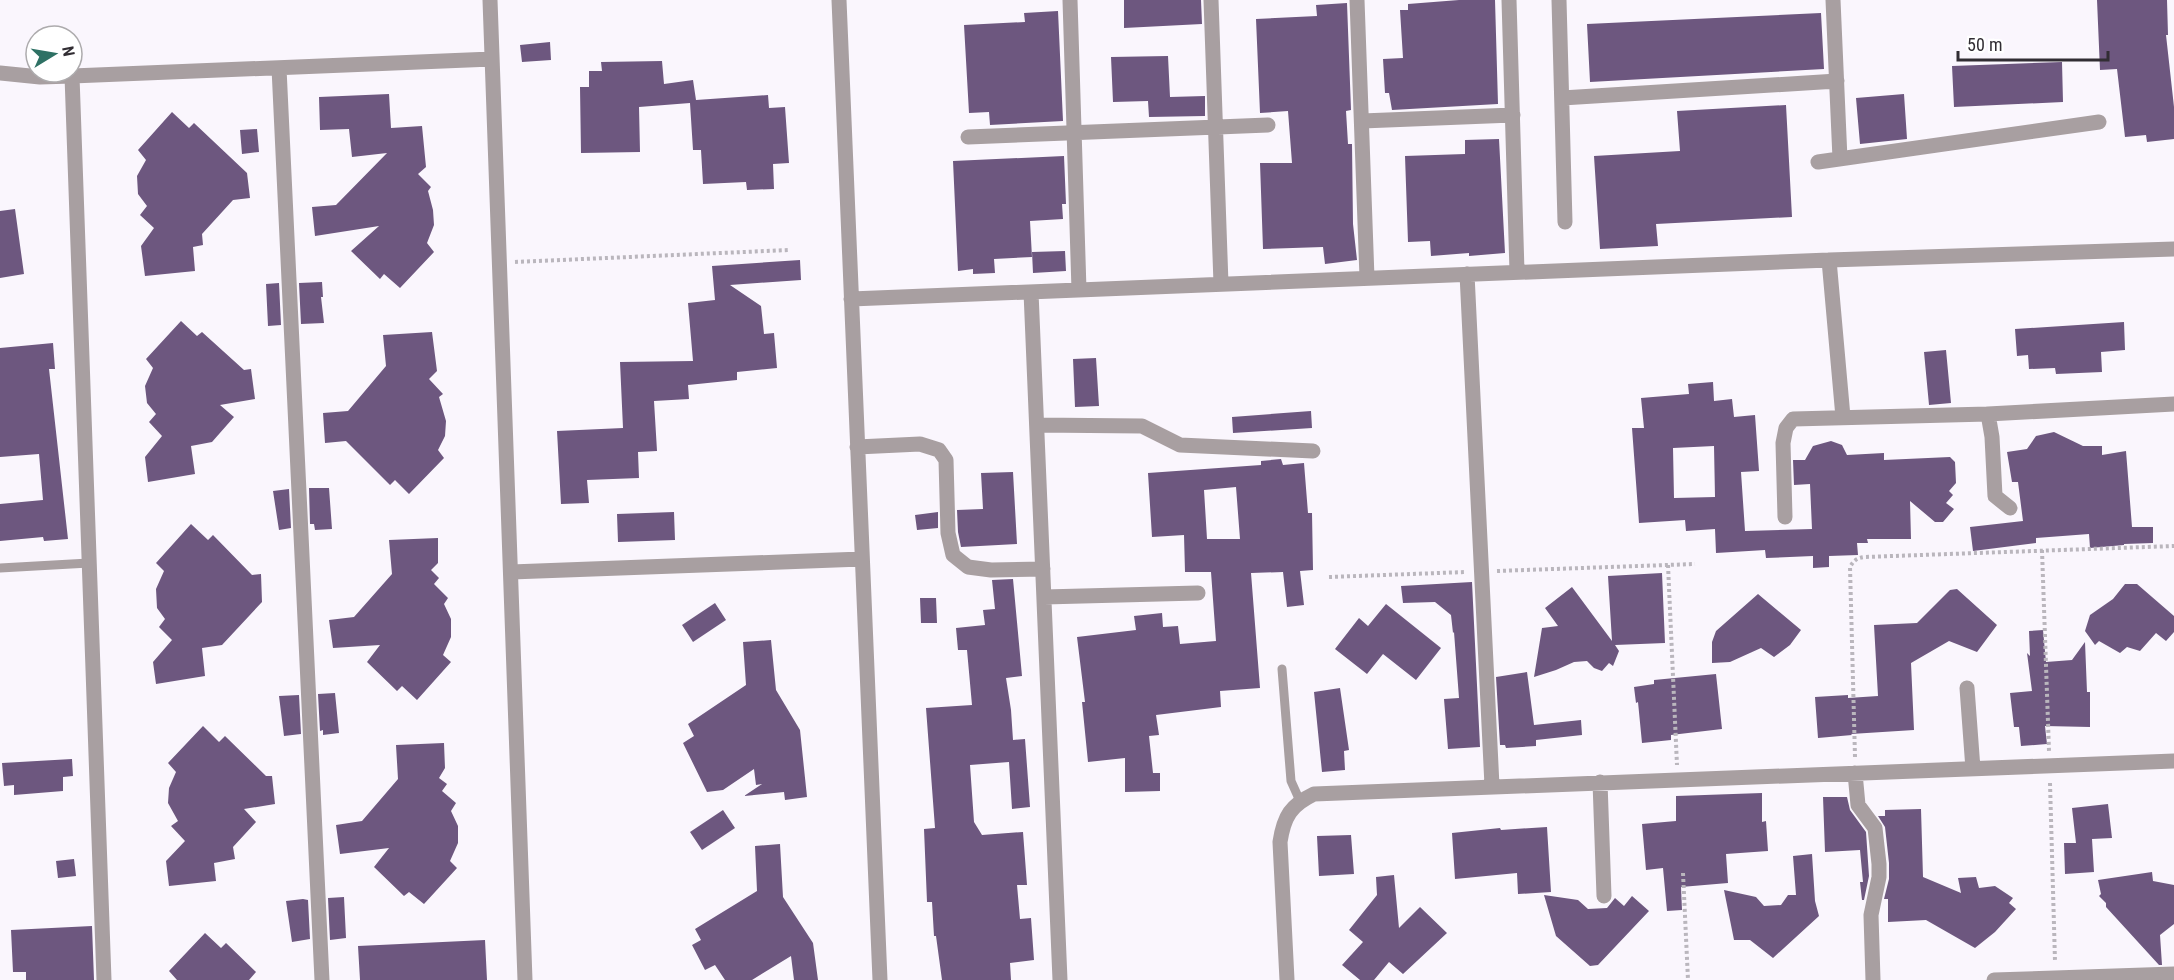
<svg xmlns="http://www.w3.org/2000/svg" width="2174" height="980" font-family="'Roboto Condensed',sans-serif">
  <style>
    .building { fill: #6d577f; fill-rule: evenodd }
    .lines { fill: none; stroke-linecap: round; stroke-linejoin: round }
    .path { stroke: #bab6bd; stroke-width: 4; stroke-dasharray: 3 3; stroke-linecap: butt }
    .service { stroke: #a89fa1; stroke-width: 9 }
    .minor { stroke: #a89fa1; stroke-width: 15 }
  </style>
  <rect width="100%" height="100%" fill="#faf6fd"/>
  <path class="building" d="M 1124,0 L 1201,0 L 1202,24 L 1124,28 Z
    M 1459,0 L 1495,0 L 1498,104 L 1392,110 L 1389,93 L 1385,93 L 1383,59 L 1403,58 L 1400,10 L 1408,10 L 1408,4 Z
    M 2097,0 L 2167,0 L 2168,35 L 2166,35 L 2174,107 L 2174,139 L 2147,142 L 2146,135 L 2125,137 L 2117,69 L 2100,70 Z
    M 1347,3 L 1351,110 L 1346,111 L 1348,144 L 1352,144 L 1353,224 L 1357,260 L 1325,264 L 1323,247 L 1263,249 L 1260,163 L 1292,163 L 1288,111 L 1260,113 L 1256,19 L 1317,16 L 1316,5 Z
    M 1058,11 L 1063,121 L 990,125 L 989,112 L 969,113 L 964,25 L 1025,22 L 1024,13 Z
    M 1821,13 L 1824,69 L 1590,82 L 1587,24 Z
    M 550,42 L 551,60 L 522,62 L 520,45 Z
    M 1168,56 L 1170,97 L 1205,96 L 1205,116 L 1149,117 L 1148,101 L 1113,102 L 1111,57 Z
    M 662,61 L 664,84 L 693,80 L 696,100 L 768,95 L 769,108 L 785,107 L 789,163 L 773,164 L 774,189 L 747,190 L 746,182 L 703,184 L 701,150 L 693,150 L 690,103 L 639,107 L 640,152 L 581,153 L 580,87 L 589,87 L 589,71 L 602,71 L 601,62 Z
    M 2062,62 L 2063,102 L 1954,107 L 1952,66 Z
    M 389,94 L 391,128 L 422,126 L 426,167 L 418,174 L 431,187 L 428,191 L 433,210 L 434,225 L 427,243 L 434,252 L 400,288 L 384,274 L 380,279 L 351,251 L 379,226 L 315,236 L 312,207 L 336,205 L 387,153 L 352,157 L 349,129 L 320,130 L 319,97 Z
    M 1904,94 L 1907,139 L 1860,144 L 1856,98 Z
    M 1786,105 L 1792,217 L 1656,224 L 1658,246 L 1600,249 L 1594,156 L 1680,151 L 1677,111 Z
    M 172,112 L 189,128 L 194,123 L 247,173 L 250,198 L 233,200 L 202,234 L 203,245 L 193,247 L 195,271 L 145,276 L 141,246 L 154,228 L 140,215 L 147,206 L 138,194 L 137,176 L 146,160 L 138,150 Z
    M 257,129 L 259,152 L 242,154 L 240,130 Z
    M 1499,139 L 1505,253 L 1469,256 L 1469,253 L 1431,256 L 1430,241 L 1408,242 L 1405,156 L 1465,154 L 1465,140 Z
    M 1064,156 L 1066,204 L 1062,204 L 1063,219 L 1030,221 L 1032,257 L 994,259 L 995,273 L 973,274 L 973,269 L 958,271 L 953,161 Z
    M 15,209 L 24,274 L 0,278 L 0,211 Z
    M 1065,251 L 1066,271 L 1033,273 L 1032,252 Z
    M 800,260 L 801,280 L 730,285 L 761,306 L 764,334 L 774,333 L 777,368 L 737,372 L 737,380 L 688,385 L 689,399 L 654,401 L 657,451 L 638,452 L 639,478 L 587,480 L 589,503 L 561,504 L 557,431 L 623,428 L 620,362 L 693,361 L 688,303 L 715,300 L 712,266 Z
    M 322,282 L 323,297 L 321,297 L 324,323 L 301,324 L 299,283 Z
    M 279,283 L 281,325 L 268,326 L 266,284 Z
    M 181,321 L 197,336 L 202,332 L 244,370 L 251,369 L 255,399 L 220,405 L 234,417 L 212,442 L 191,446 L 195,474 L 148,482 L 145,457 L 162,436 L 149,422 L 156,414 L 147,403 L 145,386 L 153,368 L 146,359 Z
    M 2124,322 L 2125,350 L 2101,352 L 2102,372 L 2056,374 L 2055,368 L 2029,369 L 2028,355 L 2017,356 L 2015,329 Z
    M 432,332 L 437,371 L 429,379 L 443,394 L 439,397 L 446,421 L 445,436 L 438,450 L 444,458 L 409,494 L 395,480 L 390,485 L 346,441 L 325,443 L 323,413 L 348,411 L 386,366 L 383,335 Z
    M 53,343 L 55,369 L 49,369 L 68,539 L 44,541 L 43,537 L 0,541 L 0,504 L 43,500 L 39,454 L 0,457 L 0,348 Z
    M 1946,350 L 1951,403 L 1929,405 L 1924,352 Z
    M 1096,358 L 1099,406 L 1075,407 L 1073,359 Z
    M 1713,382 L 1714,401 L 1732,399 L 1734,417 L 1755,415 L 1759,471 L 1741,472 L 1745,531 L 1812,529 L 1810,484 L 1794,485 L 1793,460 L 1805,460 L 1813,446 L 1831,441 L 1842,445 L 1847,455 L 1884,453 L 1884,460 L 1950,457 L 1955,462 L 1956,483 L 1949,491 L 1953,495 L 1946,503 L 1954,509 L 1943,522 L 1935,522 L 1910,501 L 1911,539 L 1867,539 L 1868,543 L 1857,543 L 1858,555 L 1829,556 L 1829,567 L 1813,568 L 1813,556 L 1766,558 L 1765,550 L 1716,553 L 1715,529 L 1686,531 L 1685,520 L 1639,523 L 1632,428 L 1644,428 L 1641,398 L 1689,394 L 1688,384 ZM 1714,446 L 1715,497 L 1674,498 L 1673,448 Z
    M 1311,411 L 1312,428 L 1233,433 L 1232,417 Z
    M 2054,432 L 2083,446 L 2102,446 L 2102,455 L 2126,451 L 2132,527 L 2153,527 L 2153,543 L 2124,544 L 2124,545 L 2090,548 L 2089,534 L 2036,538 L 2036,543 L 1973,551 L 1970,527 L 2023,521 L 2018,482 L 2012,482 L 2007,452 L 2027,449 L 2036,436 Z
    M 1281,459 L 1283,465 L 1304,463 L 1308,513 L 1312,513 L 1313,570 L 1300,571 L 1304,605 L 1287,607 L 1283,572 L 1251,573 L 1260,688 L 1220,691 L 1221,707 L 1156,715 L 1159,735 L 1149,736 L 1153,773 L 1160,773 L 1160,791 L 1125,792 L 1125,758 L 1088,762 L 1082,702 L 1085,702 L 1077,637 L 1136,630 L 1134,616 L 1162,613 L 1163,627 L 1178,626 L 1180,644 L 1216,641 L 1211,572 L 1185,572 L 1184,535 L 1152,537 L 1148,473 L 1261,465 L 1261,461 ZM 1236,487 L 1240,539 L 1207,539 L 1204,490 Z
    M 1013,472 L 1017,544 L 961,547 L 958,532 L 957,510 L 983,509 L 981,473 Z
    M 309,488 L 329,488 L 332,529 L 315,530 L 314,524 L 310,524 Z
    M 289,489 L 291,528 L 279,530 L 273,491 Z
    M 674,512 L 675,540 L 618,542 L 617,514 Z
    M 938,512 L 938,528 L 917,530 L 915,515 Z
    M 191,524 L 208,540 L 213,535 L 252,575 L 261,574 L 262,602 L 222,645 L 202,648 L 205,676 L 156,684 L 153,662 L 172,640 L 159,627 L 165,619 L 157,608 L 156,589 L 164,571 L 156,563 Z
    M 438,538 L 438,563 L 431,570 L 439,578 L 434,584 L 448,598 L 444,604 L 451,619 L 451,637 L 443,655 L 451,662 L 417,700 L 402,686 L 397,691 L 367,662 L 380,645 L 333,648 L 329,620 L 354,617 L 392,574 L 389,540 Z
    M 1662,573 L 1665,643 L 1615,645 L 1619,651 L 1613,666 L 1609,663 L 1602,671 L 1594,668 L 1587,661 L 1574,662 L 1556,670 L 1534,677 L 1542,628 L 1558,626 L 1545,608 L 1572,587 L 1612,641 L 1608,576 Z
    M 1013,579 L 1022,676 L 1006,678 L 1011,710 L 1013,740 L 1025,739 L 1030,807 L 1012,809 L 1009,762 L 970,765 L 974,822 L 982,835 L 1023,832 L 1027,885 L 1017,885 L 1020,919 L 1031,918 L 1034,960 L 1010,963 L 1011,980 L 942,980 L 936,936 L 934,936 L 932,902 L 927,902 L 924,829 L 935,828 L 926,708 L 972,705 L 967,650 L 958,650 L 956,628 L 985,625 L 983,610 L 995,609 L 992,580 Z
    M 1472,582 L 1480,747 L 1448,749 L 1444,699 L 1459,698 L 1454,632 L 1453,633 L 1451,615 L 1435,602 L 1403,603 L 1401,586 Z
    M 2125,584 L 2137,584 L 2174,616 L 2174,632 L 2166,641 L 2156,633 L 2140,651 L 2127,647 L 2120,653 L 2099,641 L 2095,645 L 2085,631 L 2090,615 L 2113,599 Z
    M 1957,589 L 1997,625 L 1977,652 L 1949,641 L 1911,663 L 1914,730 L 1851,734 L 1852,735 L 1818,738 L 1815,697 L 1848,695 L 1848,698 L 1878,696 L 1874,625 L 1917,623 L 1950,590 Z
    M 1758,594 L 1801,630 L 1790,645 L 1774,657 L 1761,648 L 1730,662 L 1712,663 L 1712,642 L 1716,631 Z
    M 920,598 L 936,598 L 937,623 L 921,623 Z
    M 715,603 L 726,620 L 693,642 L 682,625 Z
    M 1386,604 L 1441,648 L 1416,680 L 1383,654 L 1367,674 L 1335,649 L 1359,618 L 1368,626 Z
    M 2043,630 L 2046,662 L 2072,660 L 2085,642 L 2087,692 L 2090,692 L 2090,727 L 2045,726 L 2047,744 L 2021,746 L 2019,727 L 2014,727 L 2010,693 L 2032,691 L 2027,653 L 2030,656 L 2029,631 Z
    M 771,640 L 776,690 L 800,730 L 807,797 L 785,800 L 784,792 L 744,796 L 762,784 L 756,785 L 754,769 L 723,790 L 707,792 L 683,743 L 694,736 L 688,724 L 746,685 L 743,642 Z
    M 1527,672 L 1534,725 L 1581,720 L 1582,735 L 1536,740 L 1536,746 L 1506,748 L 1505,745 L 1500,745 L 1496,677 Z
    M 1716,674 L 1722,729 L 1671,735 L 1671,740 L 1642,743 L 1638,702 L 1636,703 L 1634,687 L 1654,684 L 1654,680 Z
    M 1340,688 L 1349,750 L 1344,751 L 1345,770 L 1322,772 L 1314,692 Z
    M 335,693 L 339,733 L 323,735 L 323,730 L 320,731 L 318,694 Z
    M 299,695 L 301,734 L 284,736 L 279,696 Z
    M 203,726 L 219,742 L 225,736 L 266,776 L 272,776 L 275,804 L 244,809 L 256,822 L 233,847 L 235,859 L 214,863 L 216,881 L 169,886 L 166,861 L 185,841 L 171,826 L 178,821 L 168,803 L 169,788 L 176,772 L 168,763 Z
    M 444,743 L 445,768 L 439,778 L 447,784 L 442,791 L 456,803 L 451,811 L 458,826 L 458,843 L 450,861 L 457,868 L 424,904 L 409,892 L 404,896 L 374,867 L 389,848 L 340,854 L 336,825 L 362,821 L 398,779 L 396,745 Z
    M 72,759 L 73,776 L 63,777 L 63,791 L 14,795 L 14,785 L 4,786 L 2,763 Z
    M 1762,793 L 1762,822 L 1766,821 L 1768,851 L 1726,854 L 1728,883 L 1681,887 L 1682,910 L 1667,911 L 1663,868 L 1646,870 L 1642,824 L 1676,821 L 1676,796 Z
    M 1823,797 L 1847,797 L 1850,810 L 1866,832 L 1869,876 L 1864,900 L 1862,900 L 1860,882 L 1863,882 L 1860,850 L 1825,852 Z
    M 2108,804 L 2112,838 L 2092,839 L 2094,872 L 2065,874 L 2064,843 L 2076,843 L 2072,808 Z
    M 1921,809 L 1923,877 L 1961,893 L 1958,878 L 1976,877 L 1979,888 L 1995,886 L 2013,898 L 2009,903 L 2016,909 L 1995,932 L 1975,948 L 1926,920 L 1888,922 L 1888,899 L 1884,899 L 1889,879 L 1889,863 L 1885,827 L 1878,816 L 1885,816 L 1885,810 Z
    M 723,810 L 735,828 L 702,850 L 690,832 Z
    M 1547,827 L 1551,892 L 1518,894 L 1517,873 L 1455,879 L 1452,833 L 1500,828 L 1501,830 Z
    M 1351,835 L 1354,874 L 1319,876 L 1317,836 Z
    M 780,844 L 783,897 L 813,943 L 818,980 L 794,980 L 791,956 L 752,980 L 725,980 L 715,965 L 705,970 L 692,945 L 701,940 L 695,929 L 757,891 L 755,846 Z
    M 1812,854 L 1815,901 L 1819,916 L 1773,958 L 1750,940 L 1734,940 L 1724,890 L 1756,897 L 1764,906 L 1781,905 L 1788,895 L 1796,895 L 1793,856 Z
    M 74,859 L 76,876 L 58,878 L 56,861 Z
    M 2152,872 L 2153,881 L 2174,885 L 2174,924 L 2160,935 L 2162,965 L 2159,965 L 2106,907 L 2106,903 L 2099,896 L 2101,894 L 2098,880 Z
    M 1394,875 L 1399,928 L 1420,907 L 1447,933 L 1403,974 L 1389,962 L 1374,980 L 1360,980 L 1342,965 L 1363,942 L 1349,930 L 1377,895 L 1376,877 Z
    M 1544,895 L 1578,900 L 1588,909 L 1607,908 L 1615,898 L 1624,906 L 1632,896 L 1649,911 L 1598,965 L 1590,966 L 1556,936 Z
    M 344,897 L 346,938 L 330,940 L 328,898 Z
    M 303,899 L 308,900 L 310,939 L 292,942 L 286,901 Z
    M 92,926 L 94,980 L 26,980 L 26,972 L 13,972 L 11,930 Z
    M 205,933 L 221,948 L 226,943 L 256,972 L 249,980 L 177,980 L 169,971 Z
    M 485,940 L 487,980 L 360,980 L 358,946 Z"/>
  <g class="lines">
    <path class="path" d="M 515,262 L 789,250
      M 2042,550 L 2049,751
      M 1668,565 L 1677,765
      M 1497,571 L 1695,564
      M 1329,577 L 1466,572
      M 1855,757 L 1850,567 C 1854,560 1857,558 1865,557 L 2174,546
      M 2050,783 L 2055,961
      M 1683,873 L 1688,980"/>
    <path class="service" d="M 0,568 L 89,563
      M 1282,669 L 1291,781 L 1300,801"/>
    <path class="minor" d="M 490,0 L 525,980
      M 839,0 L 880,980
      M 1070,0 L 1079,290
      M 1211,0 L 1221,284
      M 1357,0 L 1367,278
      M 1509,0 L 1517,272
      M 1559,0 L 1565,222
      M 1833,0 L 1840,159
      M 279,68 L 322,980
      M 0,73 L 40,77 L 72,76 L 492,59
      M 72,76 L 104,980
      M 1562,98 L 1837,81
      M 1362,121 L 1513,115
      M 968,137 L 1268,125
      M 1818,162 L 2099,122
      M 1829,260 L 1843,417
      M 1467,274 L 1492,786
      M 1031,292 L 1060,980
      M 851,299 L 1829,260 L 2174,249
      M 1988,414 L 1992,437 L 1995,496 L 2010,508
      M 1037,425 L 1142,426 L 1180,445 L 1313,451
      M 857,447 L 920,444 L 939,450 L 946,460 L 948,533 L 953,555 L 968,567 L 991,570 L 1043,569
      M 1785,517 L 1783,443 L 1786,428 L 1793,419 L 1988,414 L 2174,404
      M 511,572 L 862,559
      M 1044,597 L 1198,593
      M 1967,688 L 1973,769
      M 1855,773 L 1858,805 L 1875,828 L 1879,864 L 1879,877 L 1871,915 L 1873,980
      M 1600,782 L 1604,896
      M 1287,980 L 1280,842 C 1284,816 1291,805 1314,794 L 2174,761
      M 1994,980 L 2174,974"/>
  </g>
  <g transform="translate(54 54) rotate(79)"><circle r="28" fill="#ffffff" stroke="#adabad" stroke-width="1.5"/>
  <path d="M0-4.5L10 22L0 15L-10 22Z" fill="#2e7164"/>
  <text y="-9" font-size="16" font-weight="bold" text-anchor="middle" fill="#312d33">N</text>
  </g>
  <path d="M1958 51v9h150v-9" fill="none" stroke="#312d33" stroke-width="3"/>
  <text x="1967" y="51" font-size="18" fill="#312d33" stroke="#ffffff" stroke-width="4.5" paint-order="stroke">50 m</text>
</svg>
